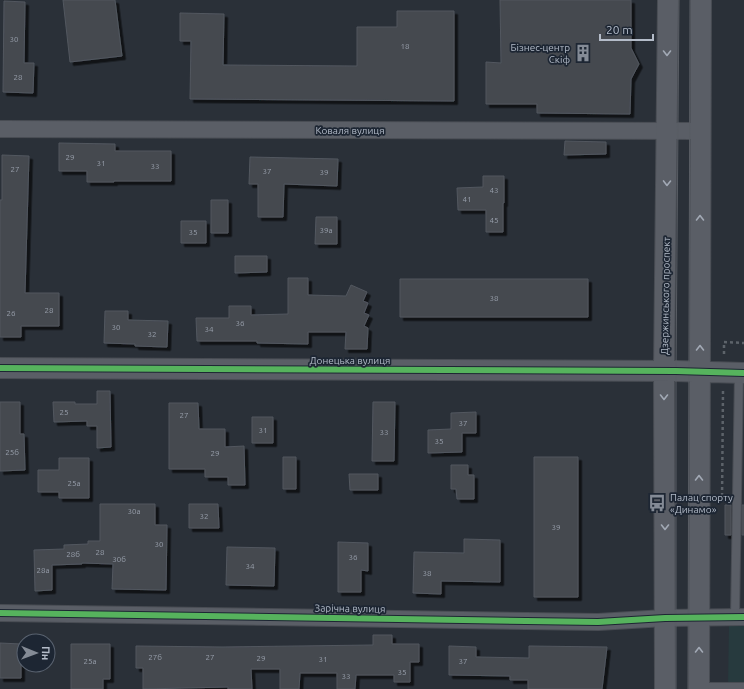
<svg xmlns="http://www.w3.org/2000/svg" width="744" height="689" font-family="Ubuntu,sans-serif">
  <style>
    .green { fill: #273a3e }
    .building { fill: #444950; stroke: #52575f; filter: url(#shadow) }
    .lines { fill: none; stroke-linecap: round; stroke-linejoin: round }
    .service-casing { stroke: #484c53; stroke-width: 10 }
    .minor-casing { stroke: #484c53; stroke-width: 18 }
    .tertiary-casing { stroke: #484c53; stroke-width: 22 }
    .path { stroke: #5d636a; stroke-width: 2.5; stroke-dasharray: 3 3; stroke-linecap: butt }
    .service { stroke: #5a5e66; stroke-width: 8 }
    .minor { stroke: #5a5e66; stroke-width: 16 }
    .tertiary { stroke: #5a5e66; stroke-width: 20 }
    .tram { stroke: #595d64; stroke-width: 1 }
    .cycleway-casing { stroke: #1d2633; stroke-width: 8 }
    .cycleway { stroke: #56b35d; stroke-width: 6 }
    .oneway { stroke: #a2a9b5 }
    .labels { text-anchor: middle; stroke-width: 3.5; stroke-linejoin: round; paint-order: stroke }
    .number-label { font-size: 8px; fill: #989fab }
    .poi-label { font-size: 10px; fill: #b4bcc9; stroke: #1d2633; text-anchor: end }
    .street-label { font-size: 10px; fill: #b4bcc9; stroke: #1d2633 }
  </style>
  <defs>
    <filter id="shadow"><feDropShadow dx="3.5" dy="3.5" stdDeviation="0" flood-color="#0009"/></filter>
  </defs>
  <rect width="100%" height="100%" fill="#2a3038"/>
  <path class="green" d="M 729,625 L 744,625 L 744,689 L 728,689 Z"/>
  <path class="building" d="M 63,0 L 115,0 L 122,56 L 70,62 Z
    M 500,0 L 631,0 L 631,48 L 639,64 L 631,79 L 630,114 L 537,113 L 537,104 L 486,104 L 486,62 L 501,63 Z
    M 4,1 L 25,2 L 24,63 L 34,63 L 33,93 L 3,92 Z
    M 397,11 L 454,11 L 454,101 L 190,99 L 191,41 L 180,41 L 180,13 L 224,14 L 223,65 L 357,66 L 357,27 L 397,27 Z
    M 565,141 L 606,142 L 606,154 L 564,155 Z
    M 59,143 L 115,144 L 115,151 L 171,151 L 171,181 L 114,181 L 114,182 L 87,182 L 87,171 L 59,171 Z
    M 2,155 L 29,156 L 25,293 L 59,293 L 59,326 L 21,326 L 21,337 L 0,337 L 0,200 L 2,200 Z
    M 250,157 L 338,159 L 337,186 L 284,184 L 283,217 L 258,217 L 258,184 L 249,184 Z
    M 483,176 L 504,176 L 504,203 L 503,203 L 503,232 L 486,232 L 486,210 L 458,210 L 457,188 L 483,187 Z
    M 211,200 L 228,200 L 228,233 L 211,233 Z
    M 316,217 L 337,217 L 337,244 L 315,244 Z
    M 181,221 L 206,221 L 206,243 L 181,243 Z
    M 235,256 L 267,256 L 267,272 L 235,273 Z
    M 288,278 L 308,278 L 308,295 L 346,296 L 351,285 L 367,292 L 363,301 L 368,303 L 364,313 L 369,315 L 364,326 L 368,328 L 367,349 L 345,349 L 346,332 L 308,332 L 308,344 L 257,343 L 257,341 L 197,341 L 196,318 L 229,318 L 229,306 L 251,306 L 251,315 L 288,314 Z
    M 400,279 L 588,279 L 588,317 L 400,317 Z
    M 105,311 L 128,311 L 128,320 L 168,321 L 167,347 L 135,346 L 135,344 L 104,343 Z
    M 97,391 L 110,391 L 111,447 L 97,448 L 97,426 L 87,426 L 87,421 L 54,422 L 53,402 L 75,402 L 75,404 L 97,404 Z
    M 0,402 L 20,402 L 20,434 L 24,434 L 25,470 L 0,471 Z
    M 373,402 L 395,402 L 394,461 L 372,461 Z
    M 169,403 L 198,403 L 199,429 L 225,429 L 225,447 L 244,446 L 245,485 L 228,485 L 228,477 L 205,477 L 205,469 L 169,469 Z
    M 476,412 L 476,433 L 462,433 L 462,452 L 428,453 L 428,430 L 451,429 L 451,413 Z
    M 252,417 L 273,417 L 273,443 L 252,443 Z
    M 283,457 L 296,457 L 296,489 L 283,489 Z
    M 534,457 L 578,457 L 578,597 L 534,597 Z
    M 59,458 L 89,458 L 89,498 L 59,498 L 59,492 L 38,492 L 38,470 L 59,470 Z
    M 451,465 L 468,465 L 468,475 L 474,475 L 474,499 L 457,499 L 456,489 L 451,489 Z
    M 349,474 L 378,474 L 378,490 L 350,490 Z
    M 100,504 L 155,504 L 155,525 L 167,525 L 166,590 L 112,589 L 113,564 L 82,563 L 82,564 L 52,565 L 52,590 L 35,591 L 34,550 L 64,549 L 64,545 L 88,544 L 88,541 L 100,541 Z
    M 189,504 L 218,504 L 219,528 L 189,528 Z
    M 725,505 L 731,505 L 731,535 L 725,535 Z
    M 742,505 L 744,505 L 744,535 L 742,535 Z
    M 464,539 L 500,540 L 500,582 L 441,581 L 441,594 L 413,593 L 414,552 L 464,553 Z
    M 338,542 L 368,543 L 368,571 L 361,570 L 361,592 L 338,592 Z
    M 227,547 L 275,548 L 274,586 L 226,585 Z
    M 373,635 L 392,635 L 392,644 L 419,644 L 419,662 L 410,662 L 410,682 L 394,682 L 394,675 L 356,675 L 355,689 L 337,689 L 337,673 L 300,673 L 299,689 L 280,689 L 280,669 L 251,669 L 252,689 L 228,689 L 228,687 L 143,689 L 143,668 L 136,668 L 136,646 L 222,647 L 373,645 Z
    M 0,643 L 21,644 L 21,678 L 0,678 Z
    M 71,644 L 110,644 L 110,679 L 103,679 L 103,689 L 71,689 Z
    M 449,646 L 476,647 L 476,657 L 529,658 L 529,646 L 607,647 L 602,689 L 528,689 L 528,680 L 510,680 L 510,676 L 449,675 Z"/>
  <g class="lines">
    <g class="service-casing">
      <path id="service" d="M 735,617 L 739,373
        M 699,687 L 744,687"/>
    </g>
    <g class="minor-casing">
      <path id="minor" d="M 0,129 L 700,131
        M 0,613 L 598,622 L 665,618 L 744,617"/>
    </g>
    <g class="tertiary-casing">
      <path id="tertiary" d="M 0,368 L 676,371 L 744,373
        M 665,689 L 664,371 L 668,0
        M 699,689 L 701,0"/>
    </g>
    <path class="path" d="M 724,354 L 724,342 L 744,343
      M 722,502 L 723,391"/>
    <use href="#service" class="service"/>
    <use href="#minor" class="minor"/>
    <use href="#tertiary" class="tertiary"/>
    <path class="tram" d="M 676,689 L 676,371 L 679,0
      M 688,689 L 690,0"/>
    <g class="cycleway-casing">
      <path id="cycleway" d="M 0,368 L 676,371 L 744,373
        M 0,613 L 598,622 L 665,618 L 744,617"/>
    </g>
    <use href="#cycleway" class="cycleway"/>
  </g>
  <defs><path id="oneway-chevron" d="M-2-3.5L2.5 0L-2 3.5" fill="none" stroke-width="1.6" stroke-linecap="round" stroke-linejoin="round"/></defs>
  <g class="oneway">
    <use href="#oneway-chevron" transform="translate(667 53) rotate(90)"/>
    <use href="#oneway-chevron" transform="translate(667 183) rotate(91)"/>
    <use href="#oneway-chevron" transform="translate(700 218) rotate(-90)"/>
    <use href="#oneway-chevron" transform="translate(700 348) rotate(-90)"/>
    <use href="#oneway-chevron" transform="translate(664 397) rotate(90)"/>
    <use href="#oneway-chevron" transform="translate(699 478) rotate(-90)"/>
    <use href="#oneway-chevron" transform="translate(665 527) rotate(90)"/>
    <use href="#oneway-chevron" transform="translate(699 650) rotate(-90)"/>
  </g>
  <defs>
    <g id="building-bare" transform="scale(1.38)"><path d="M-4-6H4V6H1V3H-1V6H-4ZM-2.5-4.3h1.7v1.8h-1.7ZM.8-4.3h1.7v1.8H.8ZM-2.5-1h1.7V.8h-1.7ZM.8-1h1.7V.8H.8Z" fill="#848b96" stroke="#1d2633" stroke-width="2.5" paint-order="stroke"/></g>
    <g id="bus-bare" transform="scale(1.38)"><path d="M-5-6H5V4H4V6H2V4H-2V6H-4V4H-5ZM-3.5-4V0h7V-4ZM-3.5 1.2v1.5H-2V1.2ZM2 1.2v1.5H3.5V1.2Z" fill="#848b96" stroke="#1d2633" stroke-width="2.5" paint-order="stroke"/></g>
  </defs>
  <g fill-rule="evenodd">
    <use href="#building-bare" x="583" y="53"/>
    <use href="#bus-bare" x="657" y="503"/>
  </g>
  <g class="labels">
    <g class="number-label">
      <text x="14" y="42">30</text>
      <text x="405" y="49">18</text>
      <text x="18" y="80">28</text>
      <text x="70" y="160">29</text>
      <text x="101" y="166">31</text>
      <text x="155" y="169">33</text>
      <text x="15" y="172">27</text>
      <text x="267" y="174">37</text>
      <text x="324" y="175">39</text>
      <text x="494" y="193">43</text>
      <text x="467" y="202">41</text>
      <text x="494" y="223">45</text>
      <text x="326" y="233">39а</text>
      <text x="193" y="235">35</text>
      <text x="494" y="301">38</text>
      <text x="49" y="313">28</text>
      <text x="11" y="316">26</text>
      <text x="240" y="326">36</text>
      <text x="116" y="330">30</text>
      <text x="209" y="332">34</text>
      <text x="152" y="337">32</text>
      <text x="64" y="415">25</text>
      <text x="184" y="418">27</text>
      <text x="463" y="426">37</text>
      <text x="263" y="433">31</text>
      <text x="384" y="435">33</text>
      <text x="439" y="444">35</text>
      <text x="12" y="455">25б</text>
      <text x="215" y="456">29</text>
      <text x="74" y="486">25а</text>
      <text x="134" y="514">30а</text>
      <text x="204" y="519">32</text>
      <text x="556" y="530">39</text>
      <text x="159" y="547">30</text>
      <text x="100" y="555">28</text>
      <text x="73" y="557">28б</text>
      <text x="353" y="560">36</text>
      <text x="119" y="562">30б</text>
      <text x="250" y="569">34</text>
      <text x="43" y="573">28а</text>
      <text x="427" y="576">38</text>
      <text x="155" y="660">27б</text>
      <text x="210" y="660">27</text>
      <text x="261" y="661">29</text>
      <text x="323" y="662">31</text>
      <text x="90" y="664">25а</text>
      <text x="463" y="664">37</text>
      <text x="402" y="675">35</text>
      <text x="346" y="679">33</text>
    </g>
    <g class="poi-label">
      <text x="570" y="51">Бізнес-центр<tspan x="570" dy="12">Скіф</tspan></text>
      <text x="670" y="501" text-anchor="start">Палац спорту<tspan x="670" dy="12">«Динамо»</tspan></text>
    </g>
    <g class="street-label">
      <text x="350" y="134">Коваля вулиця</text>
      <text transform="translate(665 296) rotate(-89)" y="4">Дзержинського проспект</text>
      <text x="350" y="364">Донецька вулиця</text>
      <text transform="translate(350 608) rotate(1)" y="4">Зарічна вулиця</text>
    </g>
  </g>
  <g transform="translate(36 653) rotate(91)"><circle r="19" fill="#1d2633" stroke="#59626f"/>
  <path d="M0-3L7 15L0 10L-7 15Z" fill="#848b96"/>
  <text y="-6" font-size="11" font-weight="bold" text-anchor="middle" fill="#b4bcc9">Пн</text>
  </g>
  <path d="M600 34v6h53v-6" fill="none" stroke="#b4bcc9" stroke-width="2"/>
  <text x="606" y="34" font-size="12" fill="#b4bcc9" stroke="#1d2633" stroke-width="3" paint-order="stroke">20 m</text>
</svg>
